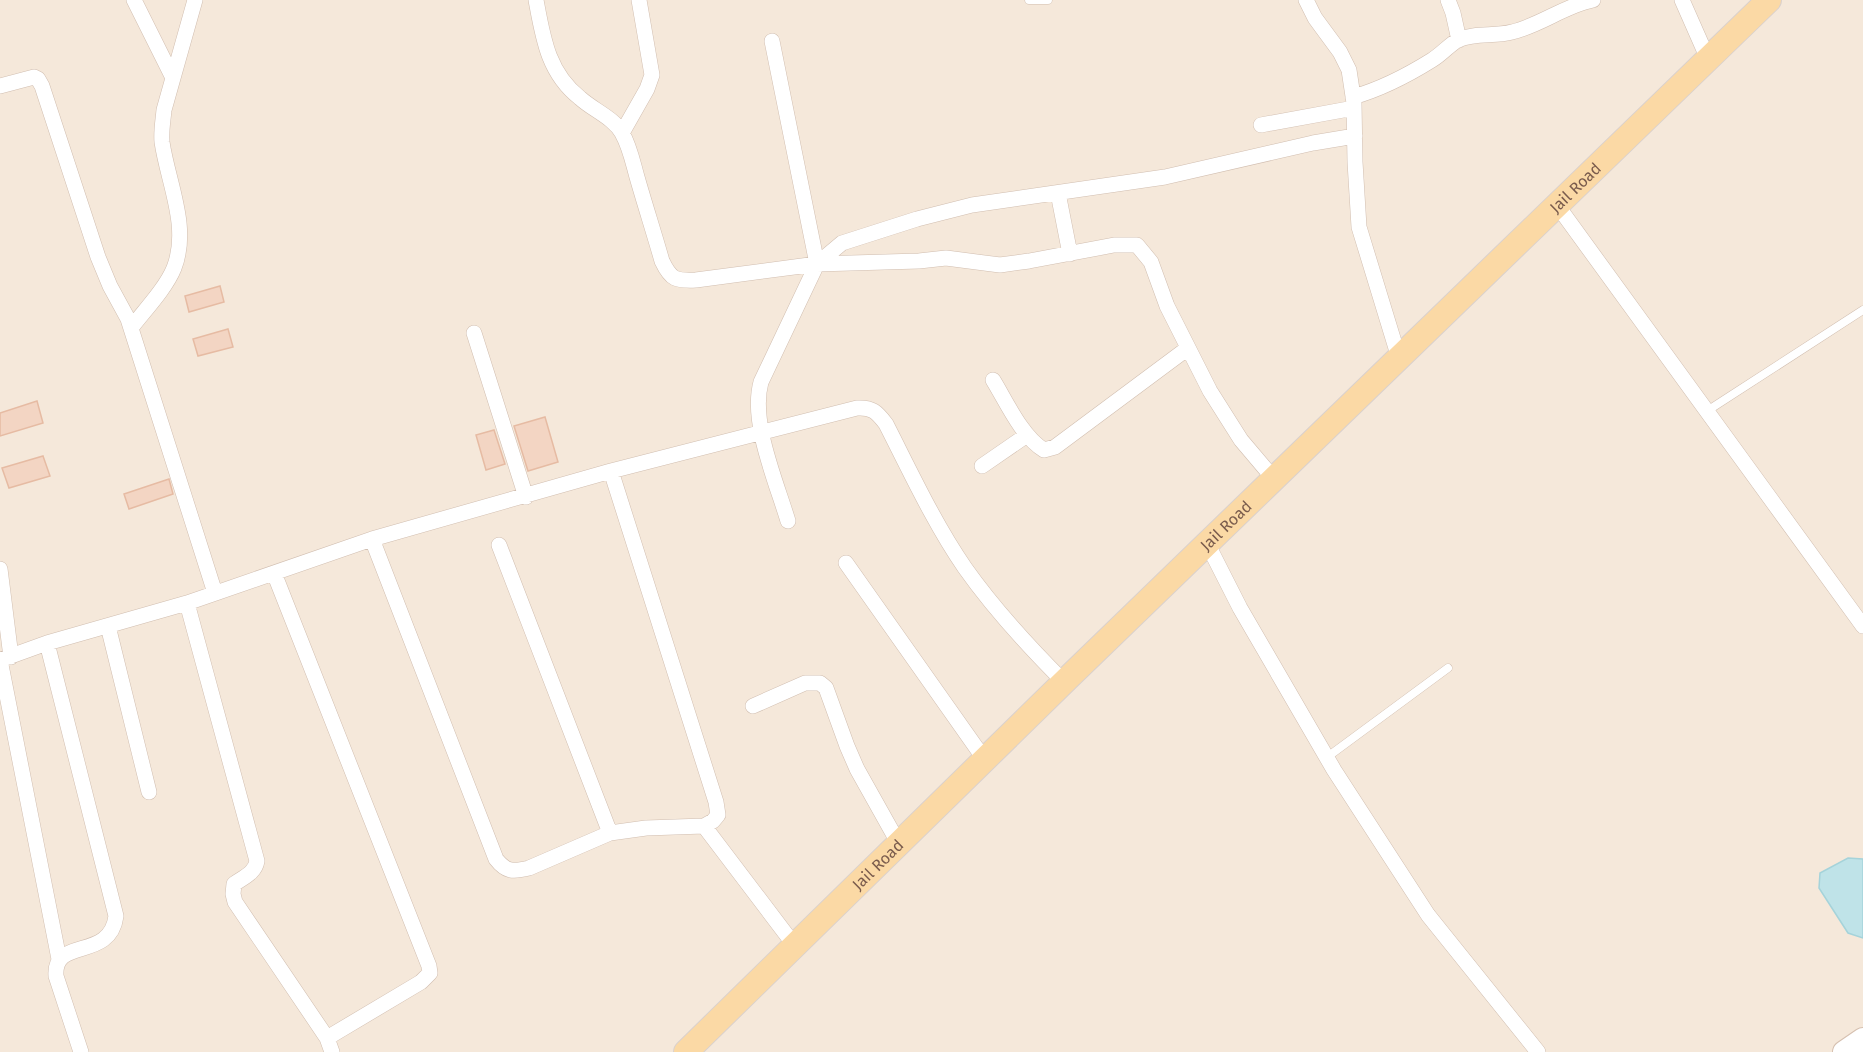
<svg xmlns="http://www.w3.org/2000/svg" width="1863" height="1052" font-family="'Fira Sans',sans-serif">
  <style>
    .residential { fill: #f5e8da }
    .water { fill: #bfe3e8; stroke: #a5d3da; stroke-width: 1.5 }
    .building { fill: #f3d5c3; stroke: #e6bba3; stroke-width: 1.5 }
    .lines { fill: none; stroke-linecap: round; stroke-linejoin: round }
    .lane-casing { stroke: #d1beb0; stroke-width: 9 }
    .street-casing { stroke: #d1beb0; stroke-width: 16 }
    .secondary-casing { stroke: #d6c0b0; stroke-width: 24 }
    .primary-casing { stroke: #dad1cd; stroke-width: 26 }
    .lane { stroke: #fff; stroke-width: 8 }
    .street { stroke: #fff; stroke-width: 15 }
    .secondary { stroke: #fff; stroke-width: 22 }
    .primary { stroke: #fbd9a5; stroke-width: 24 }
    .labels { text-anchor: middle; stroke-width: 4.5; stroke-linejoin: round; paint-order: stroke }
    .street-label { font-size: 16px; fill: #7a5c4d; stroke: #fffaf3 }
  </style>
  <rect width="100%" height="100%" fill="#fdf6ec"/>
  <path class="residential" d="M 0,0 L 1863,0 L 1863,1052 L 0,1052 Z"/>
  <path class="water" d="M 1848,858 L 1863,859 L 1863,938 L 1848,933 L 1819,888 L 1820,873 Z"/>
  <path class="building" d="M 220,286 L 224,302 L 189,312 L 185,296 Z
    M 228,329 L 233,347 L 198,356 L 193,339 Z
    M 37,401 L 43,423 L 0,436 L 0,413 Z
    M 545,417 L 558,462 L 528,471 L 514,426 Z
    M 494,430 L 505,464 L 486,470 L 476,435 Z
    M 43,456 L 50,476 L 9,488 L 2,468 Z
    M 169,479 L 173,494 L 129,509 L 124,494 Z"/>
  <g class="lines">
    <g class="lane-casing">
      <path id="lane" d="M 1029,0 L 1048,0
        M 1707,411 L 1863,310
        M 1326,758 L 1448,668"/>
    </g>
    <g class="street-casing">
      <path id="street" d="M 134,0 L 173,78
        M 536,0 C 543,38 548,73 580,98 C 593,110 614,118 622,133 C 630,147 633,163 637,177 C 645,205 654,233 662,261 C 671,280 676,281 696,280 L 817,264 L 919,261 L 946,258 L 1000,265 L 1029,261 L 1114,245 L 1137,245 L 1151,262 L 1167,306 L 1210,391 L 1241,440 L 1274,479
        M 1306,0 L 1315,18 L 1340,52 L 1349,70 L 1354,103 L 1355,162 L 1359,227 L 1399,358
        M 1448,0 L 1453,13 L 1459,40
        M 1682,0 L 1708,59
        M 772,41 L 817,264
        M 0,86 L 34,77 L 38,79 L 42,86 L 98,257 L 110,286 L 128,319 L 215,593
        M 1353,97 C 1381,89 1408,75 1432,60 C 1442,54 1449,45 1458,40 C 1476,32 1494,37 1512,32 C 1541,25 1564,6 1593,0
        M 1261,125 L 1354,108
        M 622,133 L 647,89 L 652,75 L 639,0
        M 1058,193 L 1070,254
        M 1557,205 L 1863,626
        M 131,328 C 144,311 166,288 174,268 C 190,227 168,183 162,142 C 161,131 163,121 164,110 L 195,0
        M 474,333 L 526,497
        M 993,380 C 1006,401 1022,437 1044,450 L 1055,447 L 1188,348
        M 982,466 L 1027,435
        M 788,521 C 776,481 750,422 761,382 L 817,264 L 842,243 L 917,219 L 972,205 L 1165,177 L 1313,143 L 1355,136
        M 372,539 L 496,859 C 506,872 513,872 529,868 L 610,833 L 646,828 L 704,826 L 713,821 L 718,815 L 716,802 L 611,471
        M 1207,543 L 1240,608 L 1334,770 L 1428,915 L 1538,1052
        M 499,545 L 610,833
        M 846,563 L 985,760
        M 0,569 L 11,657
        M 274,573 L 429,966 L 430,973 L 421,982 L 327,1038
        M 108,626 L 149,792
        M 47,643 L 116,916 C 110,962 53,936 56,976 L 81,1052
        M 0,660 L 59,959
        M 0,660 L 47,643 L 187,603
        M 753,706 L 805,683 L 820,683 L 826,688 L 847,746 L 857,769 L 899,844
        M 704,826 L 795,946
        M 332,1052 L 327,1038 L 235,902 L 233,894 L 234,884 C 244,877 255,873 257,861 L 187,603 L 372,539 L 611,471 L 857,408 C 872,407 877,412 886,424 C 911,473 934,523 965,568 C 994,609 1029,647 1064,682"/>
    </g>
    <g class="secondary-casing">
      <path id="secondary" d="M 1844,1052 L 1863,1039"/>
    </g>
    <g class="primary-casing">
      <g id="primary">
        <path id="s1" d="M 686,1052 L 1068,678 L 1769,0"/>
      </g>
    </g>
    <use href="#lane" class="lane"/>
    <use href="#street" class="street"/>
    <use href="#secondary" class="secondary"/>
    <use href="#primary" class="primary"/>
  </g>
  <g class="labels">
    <g class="street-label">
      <text dy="6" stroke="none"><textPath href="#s1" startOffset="1240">Jail Road</textPath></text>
      <text dy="6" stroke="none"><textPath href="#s1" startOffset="754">Jail Road</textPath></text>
      <text dy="6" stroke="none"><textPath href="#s1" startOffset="268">Jail Road</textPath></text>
    </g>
  </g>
</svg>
